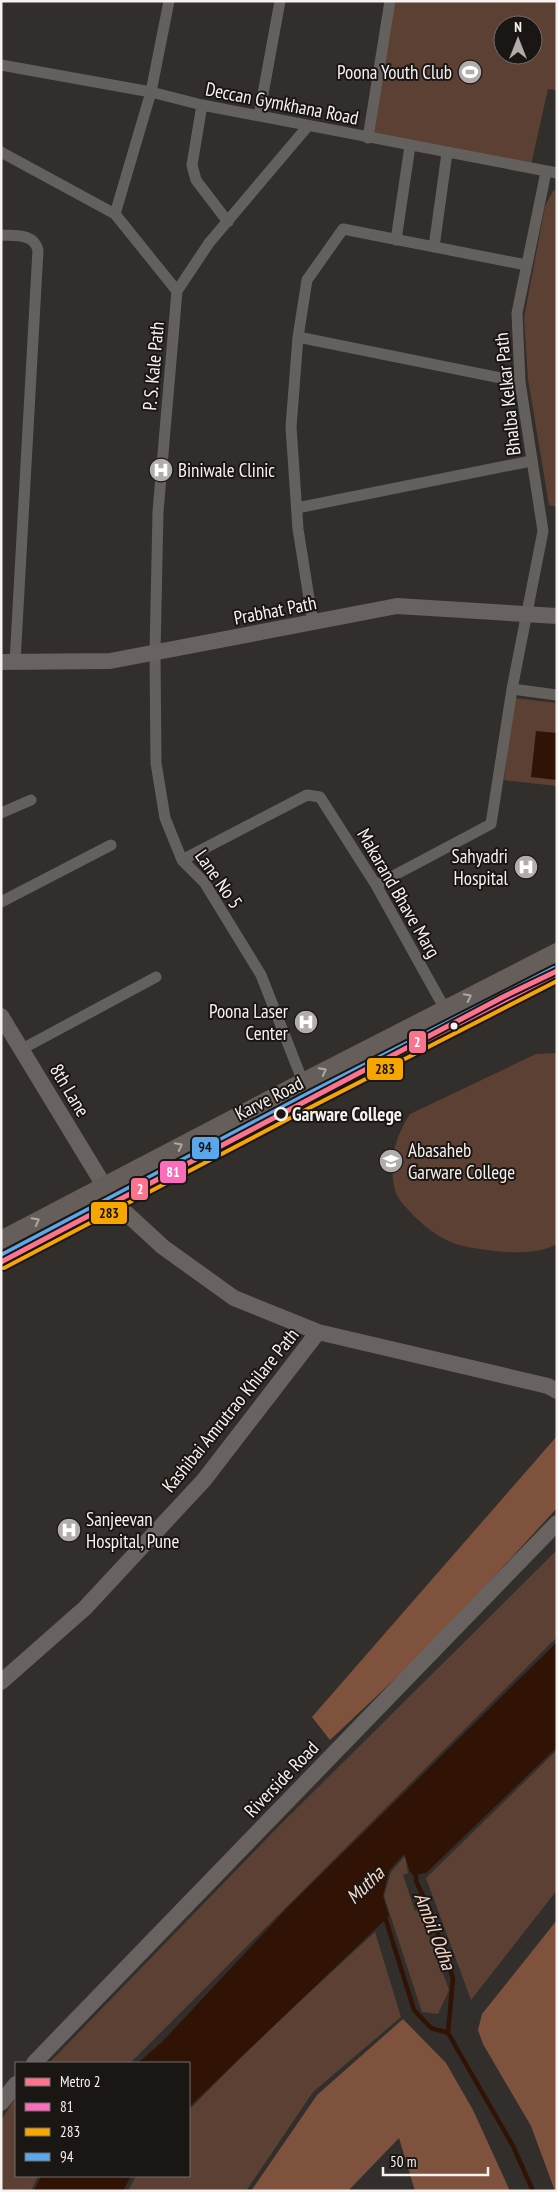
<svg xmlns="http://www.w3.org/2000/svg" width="558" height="2192" font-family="'PT Sans Narrow',sans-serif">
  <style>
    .green { fill: #5c4034; fill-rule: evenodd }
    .forest { fill: #7f523e }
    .water { fill: #311305 }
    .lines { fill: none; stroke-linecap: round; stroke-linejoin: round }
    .stream { stroke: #311305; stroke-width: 4.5 }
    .street { stroke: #63605e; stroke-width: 11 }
    .secondary { stroke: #686260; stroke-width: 16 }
    .primary { stroke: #655e5a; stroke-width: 18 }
    .rail { stroke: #6b6968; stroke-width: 4; stroke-dasharray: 10 5; stroke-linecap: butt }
    .bus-1-casing { stroke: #1a1614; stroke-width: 8 }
    .bus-2-casing { stroke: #1a1614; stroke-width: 8 }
    .bus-3-casing { stroke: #1a1614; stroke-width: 8 }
    .bus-1 { stroke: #fb6dba; stroke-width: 4 }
    .bus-2 { stroke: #f7a600; stroke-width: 4 }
    .bus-3 { stroke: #5aa8eb; stroke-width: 4 }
    .metro-1-casing { stroke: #1a1614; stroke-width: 9 }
    .metro-1 { stroke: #fc738d; stroke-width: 5 }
    .oneway { stroke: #aea8a4 }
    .bus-dot { fill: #f7f2ef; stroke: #1a1614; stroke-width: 2 }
    .stop-dot { fill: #1a1614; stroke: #f7f2ef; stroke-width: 2.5 }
    .labels { text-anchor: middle; stroke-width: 4; stroke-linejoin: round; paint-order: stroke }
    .poi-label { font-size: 19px; fill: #f7f2ef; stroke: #1a1614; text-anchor: end }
    .street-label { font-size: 19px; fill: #f7f2ef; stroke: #1a1614 }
    .stop-label { font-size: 19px; font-weight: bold; fill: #f7f2ef; stroke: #1a1614; text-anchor: start }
    .water-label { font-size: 20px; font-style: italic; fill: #f6d5c6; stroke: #1a1614 }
    .line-badge { stroke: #1a1614; stroke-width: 2 }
    .badge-label { font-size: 14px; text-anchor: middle; font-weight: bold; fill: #fff }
    .pale-badge-label { font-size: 14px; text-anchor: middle; font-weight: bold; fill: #111 }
  </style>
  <rect width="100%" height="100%" fill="#322e2c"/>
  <path class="green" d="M 395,1 L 557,1 L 557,90 L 548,89 L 531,165 L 374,135 ZM 503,25 L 533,25 L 533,55 L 503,55 Z
    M 557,190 L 557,507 L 549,505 L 528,379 L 524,318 L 545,206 L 553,191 Z
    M 514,698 L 557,703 L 557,786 L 504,780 Z
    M 557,1053 L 557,1244 C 539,1254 514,1253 494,1251 C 482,1249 468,1248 456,1244 C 441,1239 426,1228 415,1217 C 408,1209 398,1201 395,1190 C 388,1162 395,1137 410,1114 L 536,1054 Z
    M 557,1550 L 557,1637 L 130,2063 L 49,2063 L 277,1828 Z
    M 557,1750 L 557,1890 L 471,2000 L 426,1878 Z
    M 405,1856 L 408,1873 L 403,1875 L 415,1911 L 419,1909 L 449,1990 L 438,2014 L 422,2012 L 384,1896 L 391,1872 Z
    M 375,1932 L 401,2017 L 313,2092 L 246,2191 L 128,2191 L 136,2176 L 189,2176 L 189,2110 L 259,2039 Z
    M 16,2096 L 16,2176 L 38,2176 L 31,2191 L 1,2191 L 1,2121 Z"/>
  <path class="forest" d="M 557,1436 L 557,1508 L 434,1642 L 330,1740 L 312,1717 Z
    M 557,1920 L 557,2191 L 555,2191 L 531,2126 L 483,2044 L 478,2030 L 482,2014 Z
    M 403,2019 L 446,2063 L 473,2110 L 510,2191 L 415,2191 L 399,2138 L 348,2191 L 251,2191 L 317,2095 Z"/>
  <path class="water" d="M 536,731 L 557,733 L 557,780 L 531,777 Z
    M 557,1642 L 557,1747 L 426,1873 L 413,1875 L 410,1872 L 404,1854 L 389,1871 L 383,1896 L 389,1916 L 189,2107 L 189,2063 L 138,2063 L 163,2041 L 288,1907 Z
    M 41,2176 L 131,2176 L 123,2191 L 34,2191 Z"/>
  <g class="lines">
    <path class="stream" d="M 416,1871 L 416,1881 L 430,1911 L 453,1978 L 448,2033 L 513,2146 L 533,2191
      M 384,1914 L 414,2010 L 431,2028 L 448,2033"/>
    <path class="street" d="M 1,65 L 151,92 L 202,105 L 557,173
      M 202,105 L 192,165 L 196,180 L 228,222
      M 259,116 L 280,1
      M 368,138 L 390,1
      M 1,152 L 115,214 L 177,291
      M 115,214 L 151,92 L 169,1
      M 1,235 C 15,236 34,233 38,250 L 15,662
      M 396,240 L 410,146
      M 434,247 L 447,153
      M 298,337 L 520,382
      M 297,508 L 531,461
      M 313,623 L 298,529 L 291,427 L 298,337 L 307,280 L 343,229 L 526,265
      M 512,689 L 557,695
      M 1,813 L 31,800
      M 182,860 L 307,795 L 320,797 L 376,885 L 445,1009
      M 376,885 L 491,824 L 512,689 L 543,531 L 520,382 L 517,313 L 546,172
      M 1,902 L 111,845
      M 22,1049 L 156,977
      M 303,1082 L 261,975 L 204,882 L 182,860 L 165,818 L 156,763 L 155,653 L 158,512 L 177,291 L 209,243 L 308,126"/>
    <path class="secondary" d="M 1,662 L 110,661 L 397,606 L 557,616
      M 1,1016 L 114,1202 L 163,1247 L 234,1298 L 318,1332 L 548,1386 L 557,1391
      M 1,1682 L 85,1608 L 204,1480 L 318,1332
      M 34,2063 L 557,1523
      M 1,2103 L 16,2084"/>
    <path class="primary" d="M 1,1240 L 303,1082 L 557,952
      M 1,1262 L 312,1099 L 557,974"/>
    <path class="rail" d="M 22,1251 L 88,1207"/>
    <g class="bus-1-casing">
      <path id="bus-1" d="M 1,1262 L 312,1099 L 557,974"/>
    </g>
    <g class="bus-2-casing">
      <path id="bus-2" d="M 4,1268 L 315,1105 L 557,981"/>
    </g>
    <g class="bus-3-casing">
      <path id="bus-3" d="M 1,1255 L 309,1093 L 554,968"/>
    </g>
    <use href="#bus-1" class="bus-1"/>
    <use href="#bus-2" class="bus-2"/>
    <use href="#bus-3" class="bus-3"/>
    <g class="metro-1-casing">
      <path id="metro-1" d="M 1,1262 L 503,997 L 557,971"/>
    </g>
    <use href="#metro-1" class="metro-1"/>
  </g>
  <defs><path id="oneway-chevron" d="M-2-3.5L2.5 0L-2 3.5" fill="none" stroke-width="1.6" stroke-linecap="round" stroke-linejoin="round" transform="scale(1.25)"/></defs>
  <g class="oneway">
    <use href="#oneway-chevron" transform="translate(468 997) rotate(-27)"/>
    <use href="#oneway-chevron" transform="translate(323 1071) rotate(-27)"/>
    <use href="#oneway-chevron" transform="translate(179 1146) rotate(-27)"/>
    <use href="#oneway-chevron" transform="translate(36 1221) rotate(-28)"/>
  </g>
  <defs>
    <g id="stadium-disc" transform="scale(1.25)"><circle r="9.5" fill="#b2adab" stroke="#1a1614"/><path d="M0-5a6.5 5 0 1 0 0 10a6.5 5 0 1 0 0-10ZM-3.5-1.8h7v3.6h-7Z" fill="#fff"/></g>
    <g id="hospital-disc" transform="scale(1.25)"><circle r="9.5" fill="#b2adab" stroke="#1a1614"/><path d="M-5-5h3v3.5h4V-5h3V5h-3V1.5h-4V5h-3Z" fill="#fff"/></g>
    <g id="university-disc" transform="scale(1.25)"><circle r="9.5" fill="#b2adab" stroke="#1a1614"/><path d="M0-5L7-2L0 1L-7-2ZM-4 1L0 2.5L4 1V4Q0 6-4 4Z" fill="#fff"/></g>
  </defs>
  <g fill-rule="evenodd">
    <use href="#stadium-disc" x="470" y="72"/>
    <use href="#hospital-disc" x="161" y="470"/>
    <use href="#hospital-disc" x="526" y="867"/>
    <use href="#hospital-disc" x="306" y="1022"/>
    <use href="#university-disc" x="391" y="1161"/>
    <use href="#hospital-disc" x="69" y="1530"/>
  </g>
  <circle class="bus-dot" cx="454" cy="1026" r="4.5"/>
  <circle class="stop-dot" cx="281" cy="1114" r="6"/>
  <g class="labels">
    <g class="poi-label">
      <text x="452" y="79">Poona Youth Club</text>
      <text x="178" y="477" text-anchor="start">Biniwale Clinic</text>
      <text x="508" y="863">Sahyadri<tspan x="508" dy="22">Hospital</tspan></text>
      <text x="288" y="1018">Poona Laser<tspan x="288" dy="22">Center</tspan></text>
      <text x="408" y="1157" text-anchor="start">Abasaheb<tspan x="408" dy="22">Garware College</tspan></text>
      <text x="86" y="1526" text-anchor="start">Sanjeevan<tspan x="86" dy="22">Hospital, Pune</tspan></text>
    </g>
    <g class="street-label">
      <text transform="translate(282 103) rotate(11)" y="7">Deccan Gymkhana Road</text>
      <text transform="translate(153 366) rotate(-85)" y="7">P. S. Kale Path</text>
      <text transform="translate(507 394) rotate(-96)" y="7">Bhalba Kelkar Path</text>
      <text transform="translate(275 610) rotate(-11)" y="7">Prabhat Path</text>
      <text transform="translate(219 879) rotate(55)" y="7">Lane No 5</text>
      <text transform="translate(399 893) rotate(60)" y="7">Makarand Bhave Marg</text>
      <text transform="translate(70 1090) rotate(59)" y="7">8th Lane</text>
      <text transform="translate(269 1098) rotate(-27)" y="7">Karve Road</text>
      <text transform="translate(230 1410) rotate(-51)" y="7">Kashibai Amrutrao Khilare Path</text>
      <text transform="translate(281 1779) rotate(-46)" y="7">Riverside Road</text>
    </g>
    <g class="stop-label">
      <text x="292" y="1121">Garware College</text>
    </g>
    <g class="water-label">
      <text transform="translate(365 1885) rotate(-44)" y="7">Mutha</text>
      <text transform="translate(435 1931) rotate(69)" y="7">Ambil Odha</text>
    </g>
  </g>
  <g class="line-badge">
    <rect x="408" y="1030" width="19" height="24" rx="5" fill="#fc738d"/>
    <rect x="366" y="1057" width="38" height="24" rx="5" fill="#f7a600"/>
    <rect x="191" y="1136" width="29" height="24" rx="5" fill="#5aa8eb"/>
    <rect x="159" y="1160" width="28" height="24" rx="5" fill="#fb6dba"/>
    <rect x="130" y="1177" width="19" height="24" rx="5" fill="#fc738d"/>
    <rect x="90" y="1201" width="38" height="24" rx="5" fill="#f7a600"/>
  </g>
  <g class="badge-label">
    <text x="417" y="1047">2</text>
    <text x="173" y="1177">81</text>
    <text x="140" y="1194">2</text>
  </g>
  <g class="pale-badge-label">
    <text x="385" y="1074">283</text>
    <text x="205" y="1152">94</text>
    <text x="109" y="1218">283</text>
  </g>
  <rect width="558" height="2192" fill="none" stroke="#f7f2ef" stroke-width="5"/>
  <rect x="15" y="2062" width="175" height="115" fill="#1a1614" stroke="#726e6c"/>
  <rect x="25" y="2078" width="25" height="8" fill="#fc738d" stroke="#726e6c"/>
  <text x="60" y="2087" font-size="15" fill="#f7f2ef">Metro 2</text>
  <rect x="25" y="2103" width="25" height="8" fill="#fb6dba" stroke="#726e6c"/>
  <text x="60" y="2112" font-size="15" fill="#f7f2ef">81</text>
  <rect x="25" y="2128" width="25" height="8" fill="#f7a600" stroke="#726e6c"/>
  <text x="60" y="2137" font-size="15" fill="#f7f2ef">283</text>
  <rect x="25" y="2153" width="25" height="8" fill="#5aa8eb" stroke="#726e6c"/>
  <text x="60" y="2162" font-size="15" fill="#f7f2ef">94</text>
  <g transform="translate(518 40)"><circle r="24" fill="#1a1614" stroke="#726e6c"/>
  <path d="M0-4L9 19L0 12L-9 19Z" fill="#b2adab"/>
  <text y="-8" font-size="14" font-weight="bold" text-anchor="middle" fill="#f7f2ef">N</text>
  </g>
  <path d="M383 2167v8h105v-8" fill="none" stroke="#f7f2ef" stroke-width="2.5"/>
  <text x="390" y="2167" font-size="15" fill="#f7f2ef" stroke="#1a1614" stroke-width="4" paint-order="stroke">50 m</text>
</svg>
